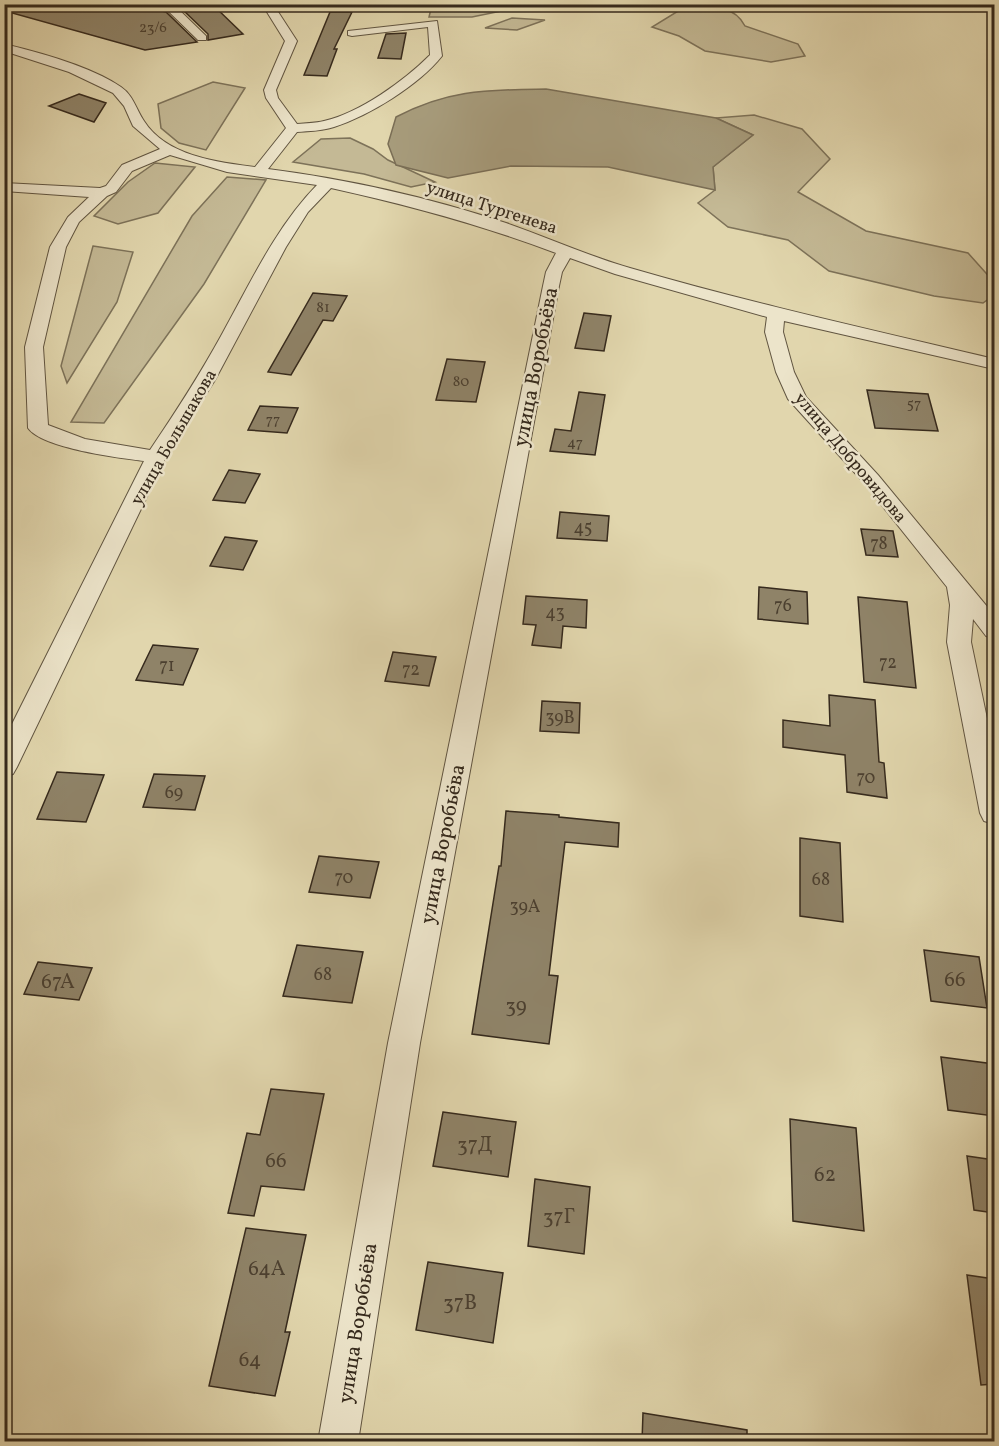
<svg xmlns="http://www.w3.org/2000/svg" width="999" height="1446" font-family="Vollkorn,serif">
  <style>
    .green { fill: #c4b995; stroke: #7d7259; stroke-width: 1.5 }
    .water { fill: #a79c7c; stroke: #7a6e56; stroke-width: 1.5 }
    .building { fill: #8f8368; stroke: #362a1d; stroke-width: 1.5 }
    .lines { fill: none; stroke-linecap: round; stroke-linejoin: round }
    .minor-casing { stroke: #615541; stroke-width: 2 }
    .minor { fill: #ece4ca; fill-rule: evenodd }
    .labels { text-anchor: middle; stroke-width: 5; stroke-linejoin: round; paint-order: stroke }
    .far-number-label { font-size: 15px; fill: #4c4030 }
    .far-street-label { font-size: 18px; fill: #362a1d; stroke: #ece4ca }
    .number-label { font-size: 18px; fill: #4c4030 }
    .street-label { font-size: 21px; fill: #362a1d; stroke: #ece4ca }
    .near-number-label { font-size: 21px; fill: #4c4030 }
  </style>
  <rect width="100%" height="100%" fill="#e1d6ad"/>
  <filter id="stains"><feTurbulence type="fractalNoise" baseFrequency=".00333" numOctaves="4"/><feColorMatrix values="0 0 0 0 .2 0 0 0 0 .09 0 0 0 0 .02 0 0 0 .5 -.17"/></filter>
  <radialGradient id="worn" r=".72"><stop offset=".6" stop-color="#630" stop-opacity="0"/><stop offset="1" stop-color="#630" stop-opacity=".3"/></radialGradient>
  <path class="green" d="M 432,5 L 432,4 L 531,5 L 472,17 L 429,17 Z
    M 683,8 C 706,8 733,2 745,26 L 798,44 L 805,56 L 771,62 L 705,51 L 679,36 L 652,27 Z
    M 512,18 L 545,20 L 517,30 L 485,28 Z
    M 213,82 L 245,88 L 206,150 L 179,143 L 161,128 L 158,104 Z
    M 754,115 L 802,129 L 830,159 L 798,192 L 866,231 L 968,253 L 994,282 L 994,295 L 983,303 L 934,296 L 829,271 L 788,240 L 728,227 L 698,203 L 715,190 L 713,167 L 753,135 L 716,118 Z
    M 350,138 L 373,149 L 388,160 L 435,182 L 411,187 L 364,174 L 293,162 L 321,139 Z
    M 155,163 L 195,167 L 158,213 L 118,224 L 94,216 L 128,182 Z
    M 227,177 L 266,180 L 204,284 L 104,423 L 71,422 L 192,216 Z
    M 93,246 L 133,252 L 117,302 L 67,383 L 61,366 Z"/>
  <path class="water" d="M 546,89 L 716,118 L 753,135 L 713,167 L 715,190 L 608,167 L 511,166 L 448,178 L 396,165 L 388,144 L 396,117 C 449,89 488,90 546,89 Z"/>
  <path class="building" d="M 6,4 L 131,4 L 166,12 L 197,42 L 145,50 L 5,11 Z
    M 214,6 L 243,34 L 208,40 L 208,34 L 183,10 Z
    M 330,12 L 352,12 L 334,49 L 337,49 L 327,76 L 304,75 Z
    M 406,33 L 401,59 L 378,58 L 386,34 Z
    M 79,94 L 106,103 L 94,122 L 49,106 Z
    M 313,293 L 347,296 L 333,321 L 323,320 L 291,375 L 268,372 Z
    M 584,313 L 611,316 L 604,351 L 575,348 Z
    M 447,359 L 485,362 L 476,402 L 436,400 Z
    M 867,390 L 928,394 L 938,431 L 875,428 Z
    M 579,392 L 605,395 L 595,455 L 550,451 L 555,429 L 571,431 Z
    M 260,406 L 298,408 L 287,433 L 248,430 Z
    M 229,470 L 260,474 L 245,503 L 213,500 Z
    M 560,512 L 609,516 L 607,541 L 557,538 Z
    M 861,529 L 893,531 L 898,557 L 866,555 Z
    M 225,537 L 257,541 L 243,570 L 210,566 Z
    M 759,587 L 807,592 L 808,624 L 758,619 Z
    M 526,596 L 587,600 L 586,628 L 563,626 L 561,648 L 532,645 L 536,625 L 523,624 Z
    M 858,597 L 907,602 L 916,688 L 864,682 Z
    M 153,645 L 198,649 L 183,685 L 136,680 Z
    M 393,652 L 436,657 L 429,686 L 385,681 Z
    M 829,695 L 875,700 L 879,762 L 884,763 L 887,798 L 847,792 L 845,755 L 783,747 L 783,720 L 830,726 Z
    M 542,701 L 580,703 L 579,733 L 540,731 Z
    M 57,772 L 104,775 L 86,822 L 37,819 Z
    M 154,774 L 205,776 L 195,810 L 143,807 Z
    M 506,811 L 559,815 L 559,817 L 619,823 L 618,847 L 565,842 L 549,975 L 558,976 L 549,1044 L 472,1034 L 499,866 L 501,866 Z
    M 800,838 L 840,843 L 843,922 L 800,916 Z
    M 319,856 L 379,862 L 370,898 L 309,892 Z
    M 297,945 L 363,952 L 352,1003 L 283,996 Z
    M 924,950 L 979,957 L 987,1008 L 931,1001 Z
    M 38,962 L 92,968 L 79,1000 L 24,994 Z
    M 941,1057 L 994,1064 L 994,1116 L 948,1110 Z
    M 271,1089 L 324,1094 L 304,1190 L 261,1186 L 254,1216 L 228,1213 L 247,1133 L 260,1135 Z
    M 443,1112 L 516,1122 L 508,1177 L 433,1166 Z
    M 790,1119 L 856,1128 L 864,1231 L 793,1221 Z
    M 967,1156 L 994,1160 L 994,1213 L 974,1210 Z
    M 535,1179 L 590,1187 L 584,1254 L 528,1246 Z
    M 246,1228 L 306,1235 L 285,1332 L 290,1332 L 275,1396 L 209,1386 Z
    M 428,1262 L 503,1273 L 493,1343 L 416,1330 Z
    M 967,1275 L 994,1279 L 994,1384 L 981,1385 Z
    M 643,1413 L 747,1430 L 747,1442 L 642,1442 Z"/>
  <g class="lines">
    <g class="minor-casing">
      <path id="minor" d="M 161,4 L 173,4 L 206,36 L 206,40 L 198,40 Z
        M 262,4 L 273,4 L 297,41 L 276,90 L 278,98 L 297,124 C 306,123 316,123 324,121 C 360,113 405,80 430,55 L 428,27 L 352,36 L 348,35 L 348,31 L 437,21 L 442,56 C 419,85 369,116 334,127 C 322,131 309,131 297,132 L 268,169 C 347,179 431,198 506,223 C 547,237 588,256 630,268 C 750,303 872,330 994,359 L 994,369 L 784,321 L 783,332 L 794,372 L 806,397 L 878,475 L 994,615 L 994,638 L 986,636 L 973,619 L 971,642 L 994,752 L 994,824 L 984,821 L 980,813 L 947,642 L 950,605 L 947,587 L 864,483 L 788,399 L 776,372 L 765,332 L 767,317 L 615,274 L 570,258 L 562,272 L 559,286 L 420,1043 L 358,1442 L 318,1442 L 388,1043 L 543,286 L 546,272 L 556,253 C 482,225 408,205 331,188 L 308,212 L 286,247 L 215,380 L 166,457 L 17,767 L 13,774 L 4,777 L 4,740 L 144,461 C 119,458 42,448 28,428 L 25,347 L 50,247 L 68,217 L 89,197 L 4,191 L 4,183 L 100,188 L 106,186 L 122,165 L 160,149 L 133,126 L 124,106 L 113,93 L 69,72 L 4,51 L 4,44 C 38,52 92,67 121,87 C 133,95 136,109 144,121 C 166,156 217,162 255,167 L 286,128 L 266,98 L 264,90 L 285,41 ZM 170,155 L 227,172 L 317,185 C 275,228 250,284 221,336 C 199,376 175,413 150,450 L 85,439 L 48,425 L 43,347 L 66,247 L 79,222 L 107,196 L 116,192 L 132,171 Z"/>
    </g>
    <use href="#minor" class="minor"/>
  </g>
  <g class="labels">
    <g class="far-number-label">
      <text x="153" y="32">23/6</text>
      <text x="323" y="312">81</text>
      <text x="461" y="386">80</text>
      <text x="914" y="408">57</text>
      <text x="273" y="424">77</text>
      <text x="575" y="447">47</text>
    </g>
    <g class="far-street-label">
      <text transform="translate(492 207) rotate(18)" y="6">улица Тургенева</text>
      <text transform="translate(173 437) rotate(-60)" y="6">улица Большакова</text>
      <text transform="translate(851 457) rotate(50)" y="6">улица Добровидова</text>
    </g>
    <g class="number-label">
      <text x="583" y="533">45</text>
      <text x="879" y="549">78</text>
      <text x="783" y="611">76</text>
      <text x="555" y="618">43</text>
      <text x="888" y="668">72</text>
      <text x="167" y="671">71</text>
      <text x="411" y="675">72</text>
      <text x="560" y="723">39В</text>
      <text x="866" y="783">70</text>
      <text x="174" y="798">69</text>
      <text x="344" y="883">70</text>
      <text x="821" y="885">68</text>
      <text x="525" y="912">39А</text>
      <text x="323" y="980">68</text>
    </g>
    <g class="street-label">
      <text transform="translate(535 367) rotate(-79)" y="7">улица Воробьёва</text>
      <text transform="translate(442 844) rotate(-79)" y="7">улица Воробьёва</text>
      <text transform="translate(357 1323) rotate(-81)" y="7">улица Воробьёва</text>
    </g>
    <g class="near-number-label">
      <text x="955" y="986">66</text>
      <text x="58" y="988">67А</text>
      <text x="516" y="1012">39</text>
      <text x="475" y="1151">37Д</text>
      <text x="276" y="1167">66</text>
      <text x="825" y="1181">62</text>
      <text x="559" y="1223">37Г</text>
      <text x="267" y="1275">64А</text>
      <text x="460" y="1309">37В</text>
      <text x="250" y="1366">64</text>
    </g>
  </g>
  <rect width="999" height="1446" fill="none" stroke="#e1d6ad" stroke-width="24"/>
  <rect x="6" y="6" width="987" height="1434" fill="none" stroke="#362a1d" stroke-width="3"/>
  <rect x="12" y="12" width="975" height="1422" fill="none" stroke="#362a1d" stroke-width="1.5"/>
  <rect width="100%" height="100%" filter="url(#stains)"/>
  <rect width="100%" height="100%" fill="url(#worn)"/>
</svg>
